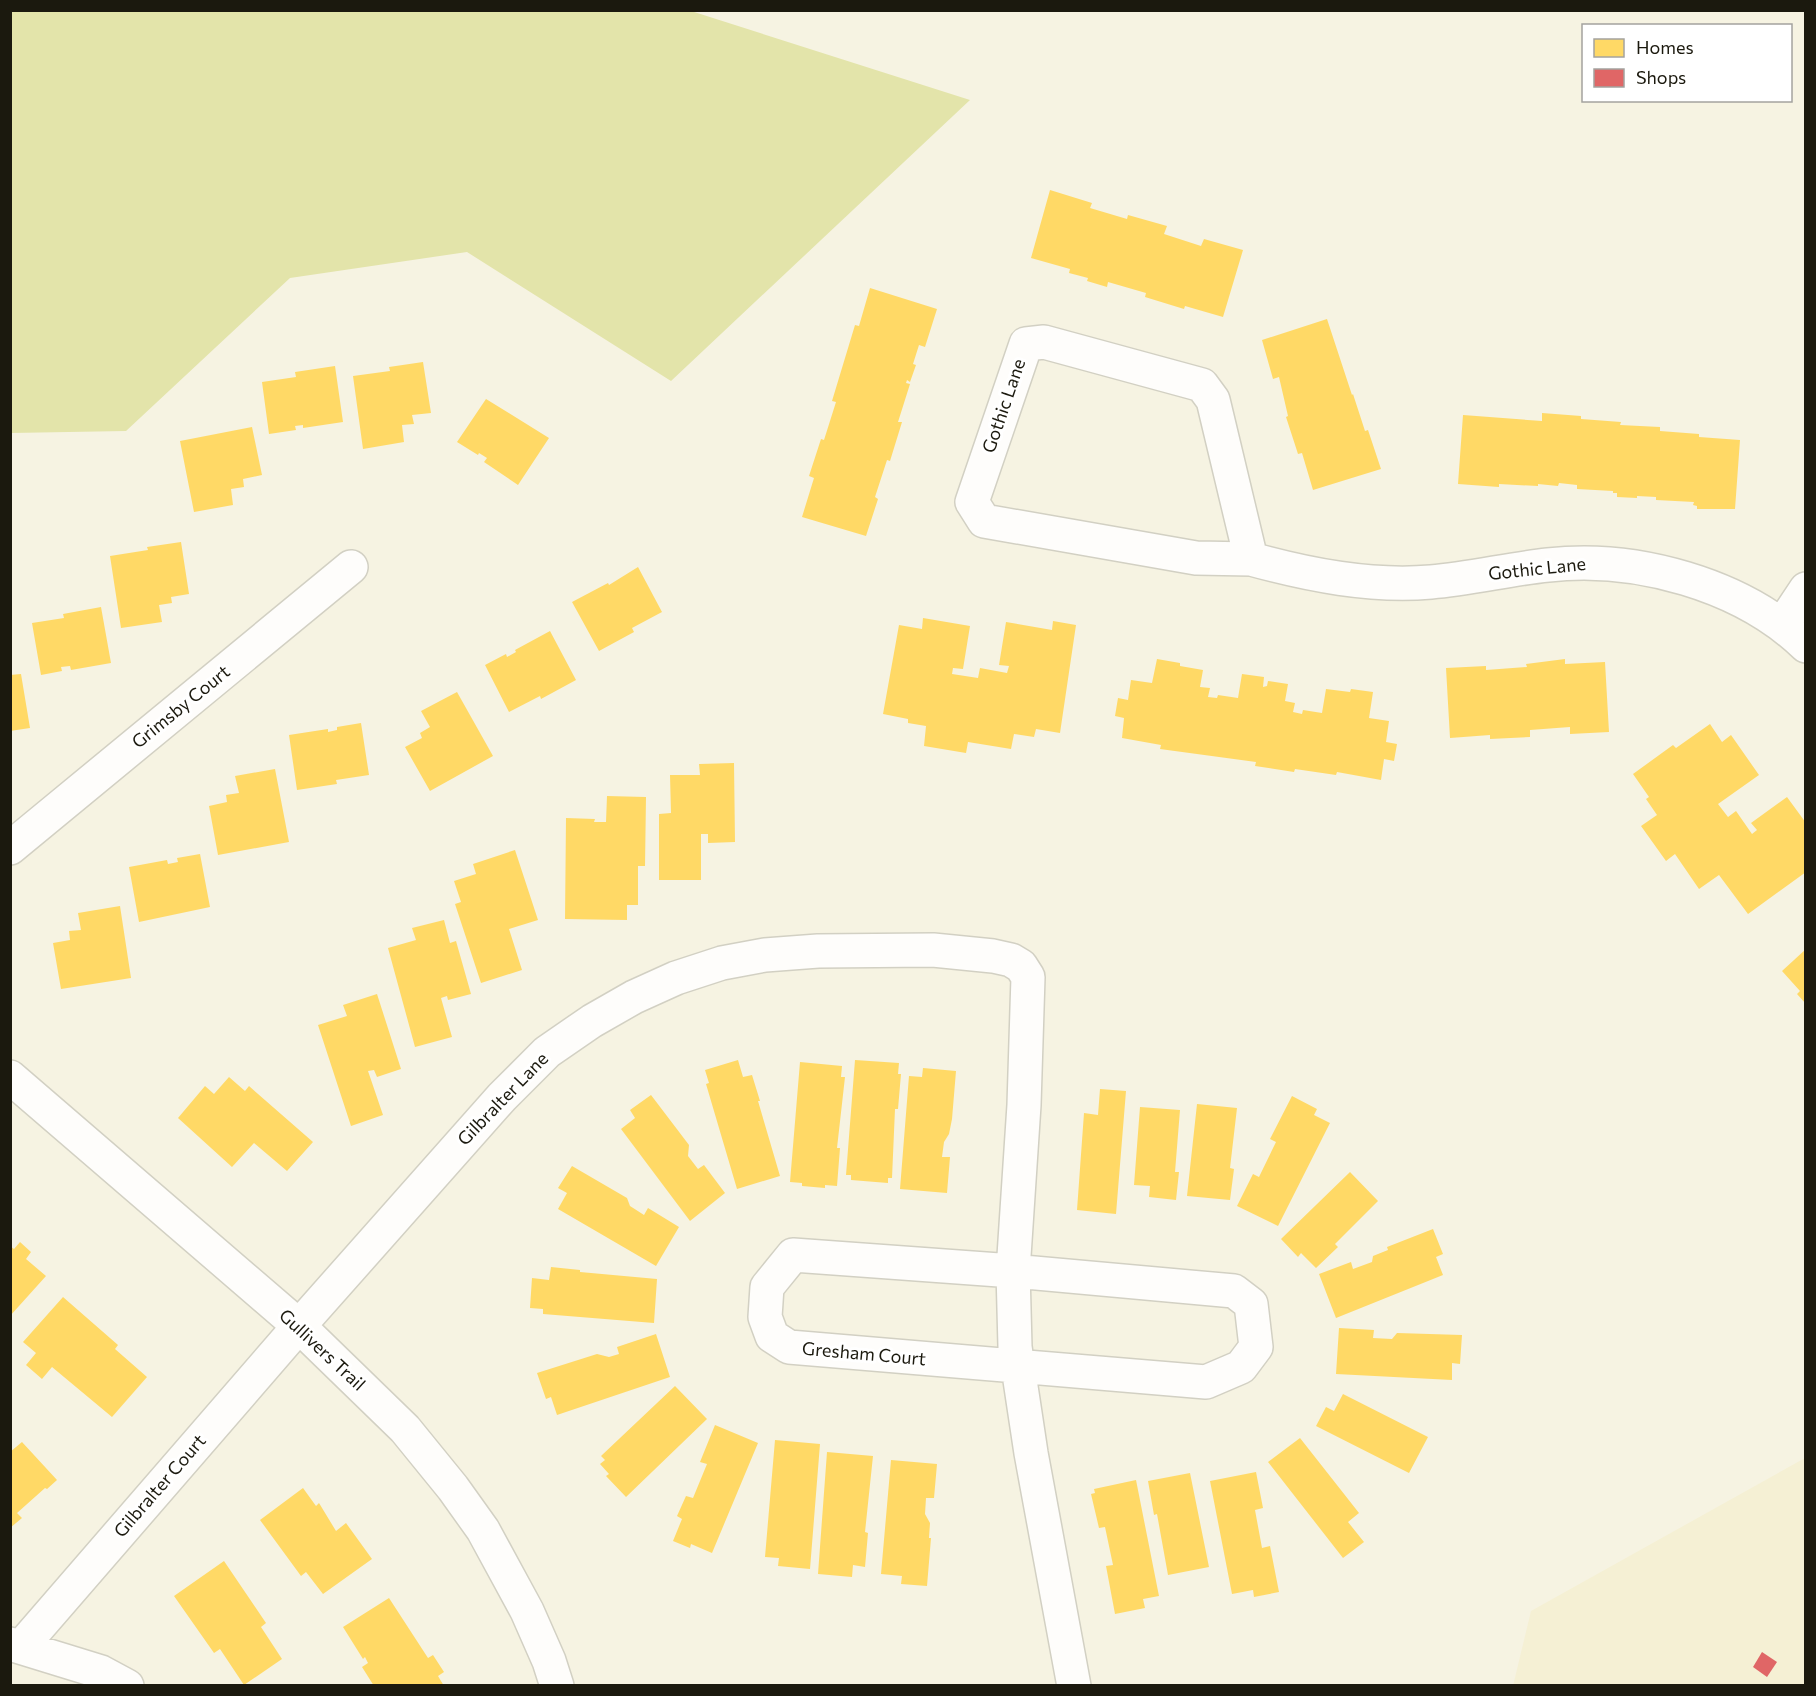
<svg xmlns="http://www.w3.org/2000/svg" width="1816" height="1696" font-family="Commissioner,sans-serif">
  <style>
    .built { fill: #f5f0d4 }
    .green { fill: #e3e4aa }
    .homes { fill: #ffd966 }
    .shops { fill: #e06666 }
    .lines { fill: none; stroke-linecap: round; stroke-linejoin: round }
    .minor-casing { stroke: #d2d0c3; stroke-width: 36 }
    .minor { stroke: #fefdfb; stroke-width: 33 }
    .labels { text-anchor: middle; stroke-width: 6; stroke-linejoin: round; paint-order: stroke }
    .street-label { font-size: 18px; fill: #1b190e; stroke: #fff }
  </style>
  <rect width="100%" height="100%" fill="#f6f3e2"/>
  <path class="built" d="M 1805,1458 L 1805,1685 L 1513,1686 L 1531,1611 Z"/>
  <path class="green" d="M 10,11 L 691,11 L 970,100 L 671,381 L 467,252 L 290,278 L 126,431 L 11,433 Z"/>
  <path class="homes" d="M 1050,190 L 1092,203 L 1090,208 L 1127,219 L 1128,215 L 1167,226 L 1164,234 L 1201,246 L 1204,239 L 1243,250 L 1223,317 L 1185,306 L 1184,309 L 1145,297 L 1146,293 L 1108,282 L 1107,287 L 1087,281 L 1088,278 L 1069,273 L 1070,269 L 1031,258 Z
    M 870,288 L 937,309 L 925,347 L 919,345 L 913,364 L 916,365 L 910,382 L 907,380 L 906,383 L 910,384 L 898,422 L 902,422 L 890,461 L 887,460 L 875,497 L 878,499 L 866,536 L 802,517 L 814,478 L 809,476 L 821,439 L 824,440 L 836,402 L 832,401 L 855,325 L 859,326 Z
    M 1327,319 L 1352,395 L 1353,394 L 1365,431 L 1368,430 L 1381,469 L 1313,490 L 1302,453 L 1298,454 L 1286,417 L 1288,416 L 1279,377 L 1273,379 L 1262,340 Z
    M 423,362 L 431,413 L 412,415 L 414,424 L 402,425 L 404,442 L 363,449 L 353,376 L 390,371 L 389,367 Z
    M 335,366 L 343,422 L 303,428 L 303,425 L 295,426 L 296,430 L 269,434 L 262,382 L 296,377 L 295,372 Z
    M 486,399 L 549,438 L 518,485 L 484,462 L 487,458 L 479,453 L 478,455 L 457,442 Z
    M 1542,413 L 1581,416 L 1581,419 L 1621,422 L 1620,425 L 1660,427 L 1660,431 L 1699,434 L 1699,437 L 1740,440 L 1735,509 L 1697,509 L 1697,506 L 1693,505 L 1694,502 L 1656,500 L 1656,497 L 1637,496 L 1637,498 L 1617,497 L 1617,493 L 1613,493 L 1613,491 L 1577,489 L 1577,485 L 1559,483 L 1558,486 L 1538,484 L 1538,486 L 1499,484 L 1499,487 L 1458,484 L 1463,415 L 1542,421 Z
    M 252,427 L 262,475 L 243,479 L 244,487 L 231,489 L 233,505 L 194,512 L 180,441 Z
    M 181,542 L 189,594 L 171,597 L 172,603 L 159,605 L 162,622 L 121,628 L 110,556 L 148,550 L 147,547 Z
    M 638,567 L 662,612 L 632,628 L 634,632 L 599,651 L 572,602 L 608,583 L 609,585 Z
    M 101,607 L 111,663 L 71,670 L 70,666 L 61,667 L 62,671 L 41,675 L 32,623 L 64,618 L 63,614 Z
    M 923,618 L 970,626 L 963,669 L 953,668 L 952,674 L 978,678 L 980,668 L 1007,673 L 1009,666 L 999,665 L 1006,622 L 1052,630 L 1053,621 L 1076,625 L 1060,733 L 1036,729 L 1034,737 L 1014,734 L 1011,749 L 968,742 L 966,753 L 924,746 L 926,726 L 908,723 L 908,719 L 883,714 L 899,625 L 922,629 Z
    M 550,631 L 576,680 L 541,699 L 540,696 L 509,712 L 485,665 L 506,654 L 507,657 L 516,652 L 515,650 Z
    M 1157,659 L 1180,663 L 1180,666 L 1203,670 L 1200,687 L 1210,688 L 1208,697 L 1217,698 L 1218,695 L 1238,698 L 1242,674 L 1264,677 L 1263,687 L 1267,686 L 1268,681 L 1288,684 L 1285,701 L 1295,703 L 1293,712 L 1302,714 L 1303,710 L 1322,713 L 1326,689 L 1350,692 L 1351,689 L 1373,692 L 1369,718 L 1389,721 L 1386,742 L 1397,744 L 1394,761 L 1384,759 L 1381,780 L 1337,772 L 1336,775 L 1295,769 L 1294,772 L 1255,766 L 1256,762 L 1160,749 L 1161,745 L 1122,738 L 1124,718 L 1115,716 L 1118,698 L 1128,700 L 1131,680 L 1152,683 Z
    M 1565,659 L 1565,664 L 1605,662 L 1609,732 L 1570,734 L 1570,727 L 1530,730 L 1530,737 L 1490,739 L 1490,735 L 1450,738 L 1446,668 L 1486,666 L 1486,670 L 1527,667 L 1526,664 Z
    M 21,674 L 30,728 L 10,731 L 10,675 Z
    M 457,692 L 493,756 L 430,791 L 405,747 L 422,738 L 420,733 L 430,727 L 421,711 Z
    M 361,723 L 369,775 L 336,780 L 337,784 L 297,790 L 289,735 L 328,729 L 328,732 L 337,730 L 337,727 Z
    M 1710,724 L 1722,742 L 1731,735 L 1759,775 L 1718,804 L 1728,817 L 1736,811 L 1752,834 L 1757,830 L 1751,823 L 1787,797 L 1806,823 L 1806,872 L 1748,914 L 1719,875 L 1699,889 L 1675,854 L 1666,861 L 1641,826 L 1657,815 L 1646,799 L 1649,797 L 1633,774 L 1673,745 L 1676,748 Z
    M 734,763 L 735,842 L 708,843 L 708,834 L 701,834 L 701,880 L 659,880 L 659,814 L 671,813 L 670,775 L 700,775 L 699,764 Z
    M 275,769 L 289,842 L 218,855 L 209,806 L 227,802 L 226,795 L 239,793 L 235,776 Z
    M 607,796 L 646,797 L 645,866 L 638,866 L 638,905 L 627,905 L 627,920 L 565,919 L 566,818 L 595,819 L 594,822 L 606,822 Z
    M 515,850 L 538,920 L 509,929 L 522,970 L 481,983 L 455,904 L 461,902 L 454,881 L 476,874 L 473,864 Z
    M 200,854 L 210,907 L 139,922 L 129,867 L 167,860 L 168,864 L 178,862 L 177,858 Z
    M 120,906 L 131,978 L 61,989 L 53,943 L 70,940 L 69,931 L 81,930 L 78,913 Z
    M 444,920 L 450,943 L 456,941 L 471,994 L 448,1000 L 447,996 L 441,998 L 452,1037 L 415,1047 L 388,948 L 416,940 L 412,928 Z
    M 1806,949 L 1806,1004 L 1797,994 L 1800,991 L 1782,971 Z
    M 377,994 L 401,1069 L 377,1077 L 374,1070 L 368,1071 L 383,1115 L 351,1126 L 318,1025 L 347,1016 L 343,1005 Z
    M 738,1060 L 743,1077 L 752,1075 L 760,1101 L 758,1101 L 780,1176 L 737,1189 L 706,1084 L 709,1083 L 705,1070 Z
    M 855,1060 L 899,1063 L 898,1074 L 901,1074 L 898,1109 L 895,1109 L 892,1178 L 888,1178 L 888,1183 L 851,1180 L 851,1175 L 846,1175 Z
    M 800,1062 L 842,1066 L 841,1077 L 845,1077 L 837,1148 L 840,1148 L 837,1186 L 825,1185 L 825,1188 L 802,1186 L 802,1183 L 790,1182 Z
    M 923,1068 L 956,1071 L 952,1119 L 949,1134 L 944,1142 L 942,1157 L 950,1157 L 947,1193 L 900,1189 L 909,1076 L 922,1077 Z
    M 229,1077 L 245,1091 L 249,1086 L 313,1142 L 287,1171 L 254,1143 L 232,1167 L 178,1118 L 205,1086 L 214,1094 Z
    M 1100,1089 L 1126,1091 L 1116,1214 L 1077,1210 L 1084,1113 L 1098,1115 Z
    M 651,1095 L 689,1145 L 688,1156 L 698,1169 L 704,1165 L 725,1193 L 690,1221 L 621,1129 L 635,1118 L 630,1110 Z
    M 1292,1096 L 1317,1109 L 1314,1115 L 1330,1123 L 1278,1226 L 1237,1206 L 1253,1174 L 1259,1177 L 1276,1142 L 1270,1139 Z
    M 1197,1104 L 1237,1108 L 1230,1168 L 1234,1169 L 1230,1200 L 1187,1196 Z
    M 1140,1107 L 1180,1110 L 1175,1172 L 1179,1172 L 1176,1200 L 1149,1197 L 1150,1186 L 1134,1185 Z
    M 572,1166 L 627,1198 L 630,1206 L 644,1215 L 648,1208 L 679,1227 L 656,1266 L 558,1209 L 567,1193 L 558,1188 Z
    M 1350,1172 L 1378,1201 L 1335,1244 L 1338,1247 L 1316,1268 L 1301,1253 L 1298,1257 L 1281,1239 Z
    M 1433,1229 L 1443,1254 L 1436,1257 L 1443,1275 L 1336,1318 L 1319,1274 L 1351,1262 L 1353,1269 L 1372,1262 L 1373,1256 L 1388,1250 L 1387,1247 Z
    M 20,1242 L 31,1252 L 26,1259 L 46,1276 L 10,1316 L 10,1246 L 14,1249 Z
    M 551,1267 L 580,1270 L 580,1272 L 657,1279 L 654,1323 L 543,1314 L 543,1309 L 530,1308 L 532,1278 L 549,1280 Z
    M 63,1297 L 118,1345 L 115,1349 L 147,1377 L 112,1417 L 52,1367 L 42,1379 L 26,1365 L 36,1353 L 23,1342 Z
    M 1339,1328 L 1374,1330 L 1373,1338 L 1392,1339 L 1397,1333 L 1462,1335 L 1460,1364 L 1452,1363 L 1452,1380 L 1336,1374 Z
    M 656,1334 L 670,1377 L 557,1415 L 551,1397 L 546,1399 L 537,1373 L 597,1354 L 609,1357 L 619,1354 L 617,1347 Z
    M 675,1386 L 707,1419 L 626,1497 L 606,1476 L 609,1474 L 600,1464 L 605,1460 L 601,1456 Z
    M 1343,1394 L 1428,1437 L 1409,1473 L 1316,1426 L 1326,1407 L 1334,1411 Z
    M 715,1425 L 758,1443 L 712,1553 L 691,1544 L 690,1548 L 673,1541 L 682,1519 L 677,1516 L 686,1496 L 693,1498 L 707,1464 L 700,1462 Z
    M 1300,1438 L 1359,1513 L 1348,1522 L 1364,1542 L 1343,1558 L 1268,1462 Z
    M 775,1440 L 820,1444 L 810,1569 L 778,1566 L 779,1558 L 765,1557 Z
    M 22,1442 L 57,1480 L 47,1489 L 45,1488 L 17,1513 L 22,1518 L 10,1528 L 10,1452 Z
    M 827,1452 L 873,1456 L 865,1532 L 868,1533 L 865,1567 L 853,1565 L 852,1577 L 818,1574 Z
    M 891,1460 L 937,1464 L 934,1498 L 926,1498 L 925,1514 L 930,1523 L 929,1538 L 931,1538 L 927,1586 L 901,1584 L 902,1576 L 881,1574 Z
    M 1256,1472 L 1263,1508 L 1255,1510 L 1262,1548 L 1270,1546 L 1279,1592 L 1254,1597 L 1253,1590 L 1232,1594 L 1210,1481 Z
    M 1190,1473 L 1209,1567 L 1168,1575 L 1157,1514 L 1154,1515 L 1148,1481 Z
    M 1136,1480 L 1159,1596 L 1143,1599 L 1145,1608 L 1115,1614 L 1106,1566 L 1113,1565 L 1105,1527 L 1099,1528 L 1091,1494 L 1095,1493 L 1094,1489 Z
    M 303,1488 L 316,1506 L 319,1503 L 336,1531 L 346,1523 L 372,1559 L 323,1594 L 306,1572 L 301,1576 L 260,1520 Z
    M 224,1561 L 266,1623 L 261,1627 L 282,1659 L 244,1685 L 220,1649 L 214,1653 L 174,1596 Z
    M 389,1598 L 428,1658 L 433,1655 L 444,1672 L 438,1676 L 444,1686 L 374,1686 L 362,1667 L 368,1663 L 365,1657 L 363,1659 L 343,1627 Z"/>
  <path class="shops" d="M 1762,1652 L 1777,1662 L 1767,1677 L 1753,1667 Z"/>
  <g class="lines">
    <g class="minor-casing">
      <path id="minor" d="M 1044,342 L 1202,385 L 1213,400 L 1251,559 L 1196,558 L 984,521 L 972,502 L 1026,344 Z
        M 1251,559 C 1309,575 1370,587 1431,582 C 1470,579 1509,569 1548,565 C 1635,555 1742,584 1806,646
        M 1782,625 L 1806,589
        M 10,848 L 351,567
        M 10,1077 L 299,1326 L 405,1429 L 453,1488 L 483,1530 L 527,1611 L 549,1661 L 557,1686
        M 793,1255 L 1013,1271 L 1234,1291 L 1251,1304 L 1256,1347 L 1241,1367 L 1206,1382 L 789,1347 L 772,1336 L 765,1317 L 767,1287 Z
        M 10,1644 L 101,1672 L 127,1686
        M 22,1646 L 299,1326 L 502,1097 L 547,1052 L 592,1021 L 634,997 L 676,978 L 722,963 L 765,955 L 818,951 L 933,950 L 993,956 L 1011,960 L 1021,966 L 1028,977 L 1024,1105 L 1013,1271 L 1015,1347 L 1031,1453 L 1074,1686"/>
    </g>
    <use href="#minor" class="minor"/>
  </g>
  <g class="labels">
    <g class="street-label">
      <text transform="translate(1004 406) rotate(-71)" y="6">Gothic Lane</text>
      <text transform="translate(1537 569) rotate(-6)" y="6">Gothic Lane</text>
      <text transform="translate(181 707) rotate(-39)" y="6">Grimsby Court</text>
      <text transform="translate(503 1099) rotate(-46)" y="6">Gilbralter Lane</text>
      <text transform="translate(322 1350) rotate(43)" y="6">Gullivers Trail</text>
      <text transform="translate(864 1354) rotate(5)" y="6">Gresham Court</text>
      <text transform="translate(160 1486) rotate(-49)" y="6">Gilbralter Court</text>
    </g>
  </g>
  <rect width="1816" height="1696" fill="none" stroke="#1b190e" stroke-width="24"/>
  <rect x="1582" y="24" width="210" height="78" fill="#ffffff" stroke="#a4a39f" stroke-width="1.5"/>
  <rect x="1594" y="39" width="30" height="18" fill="#ffd966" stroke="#a4a39f" stroke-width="1.5"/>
  <text x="1636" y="54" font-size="18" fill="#1b190e">Homes</text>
  <rect x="1594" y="69" width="30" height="18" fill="#e06666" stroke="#a4a39f" stroke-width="1.5"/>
  <text x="1636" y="84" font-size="18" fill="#1b190e">Shops</text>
</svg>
